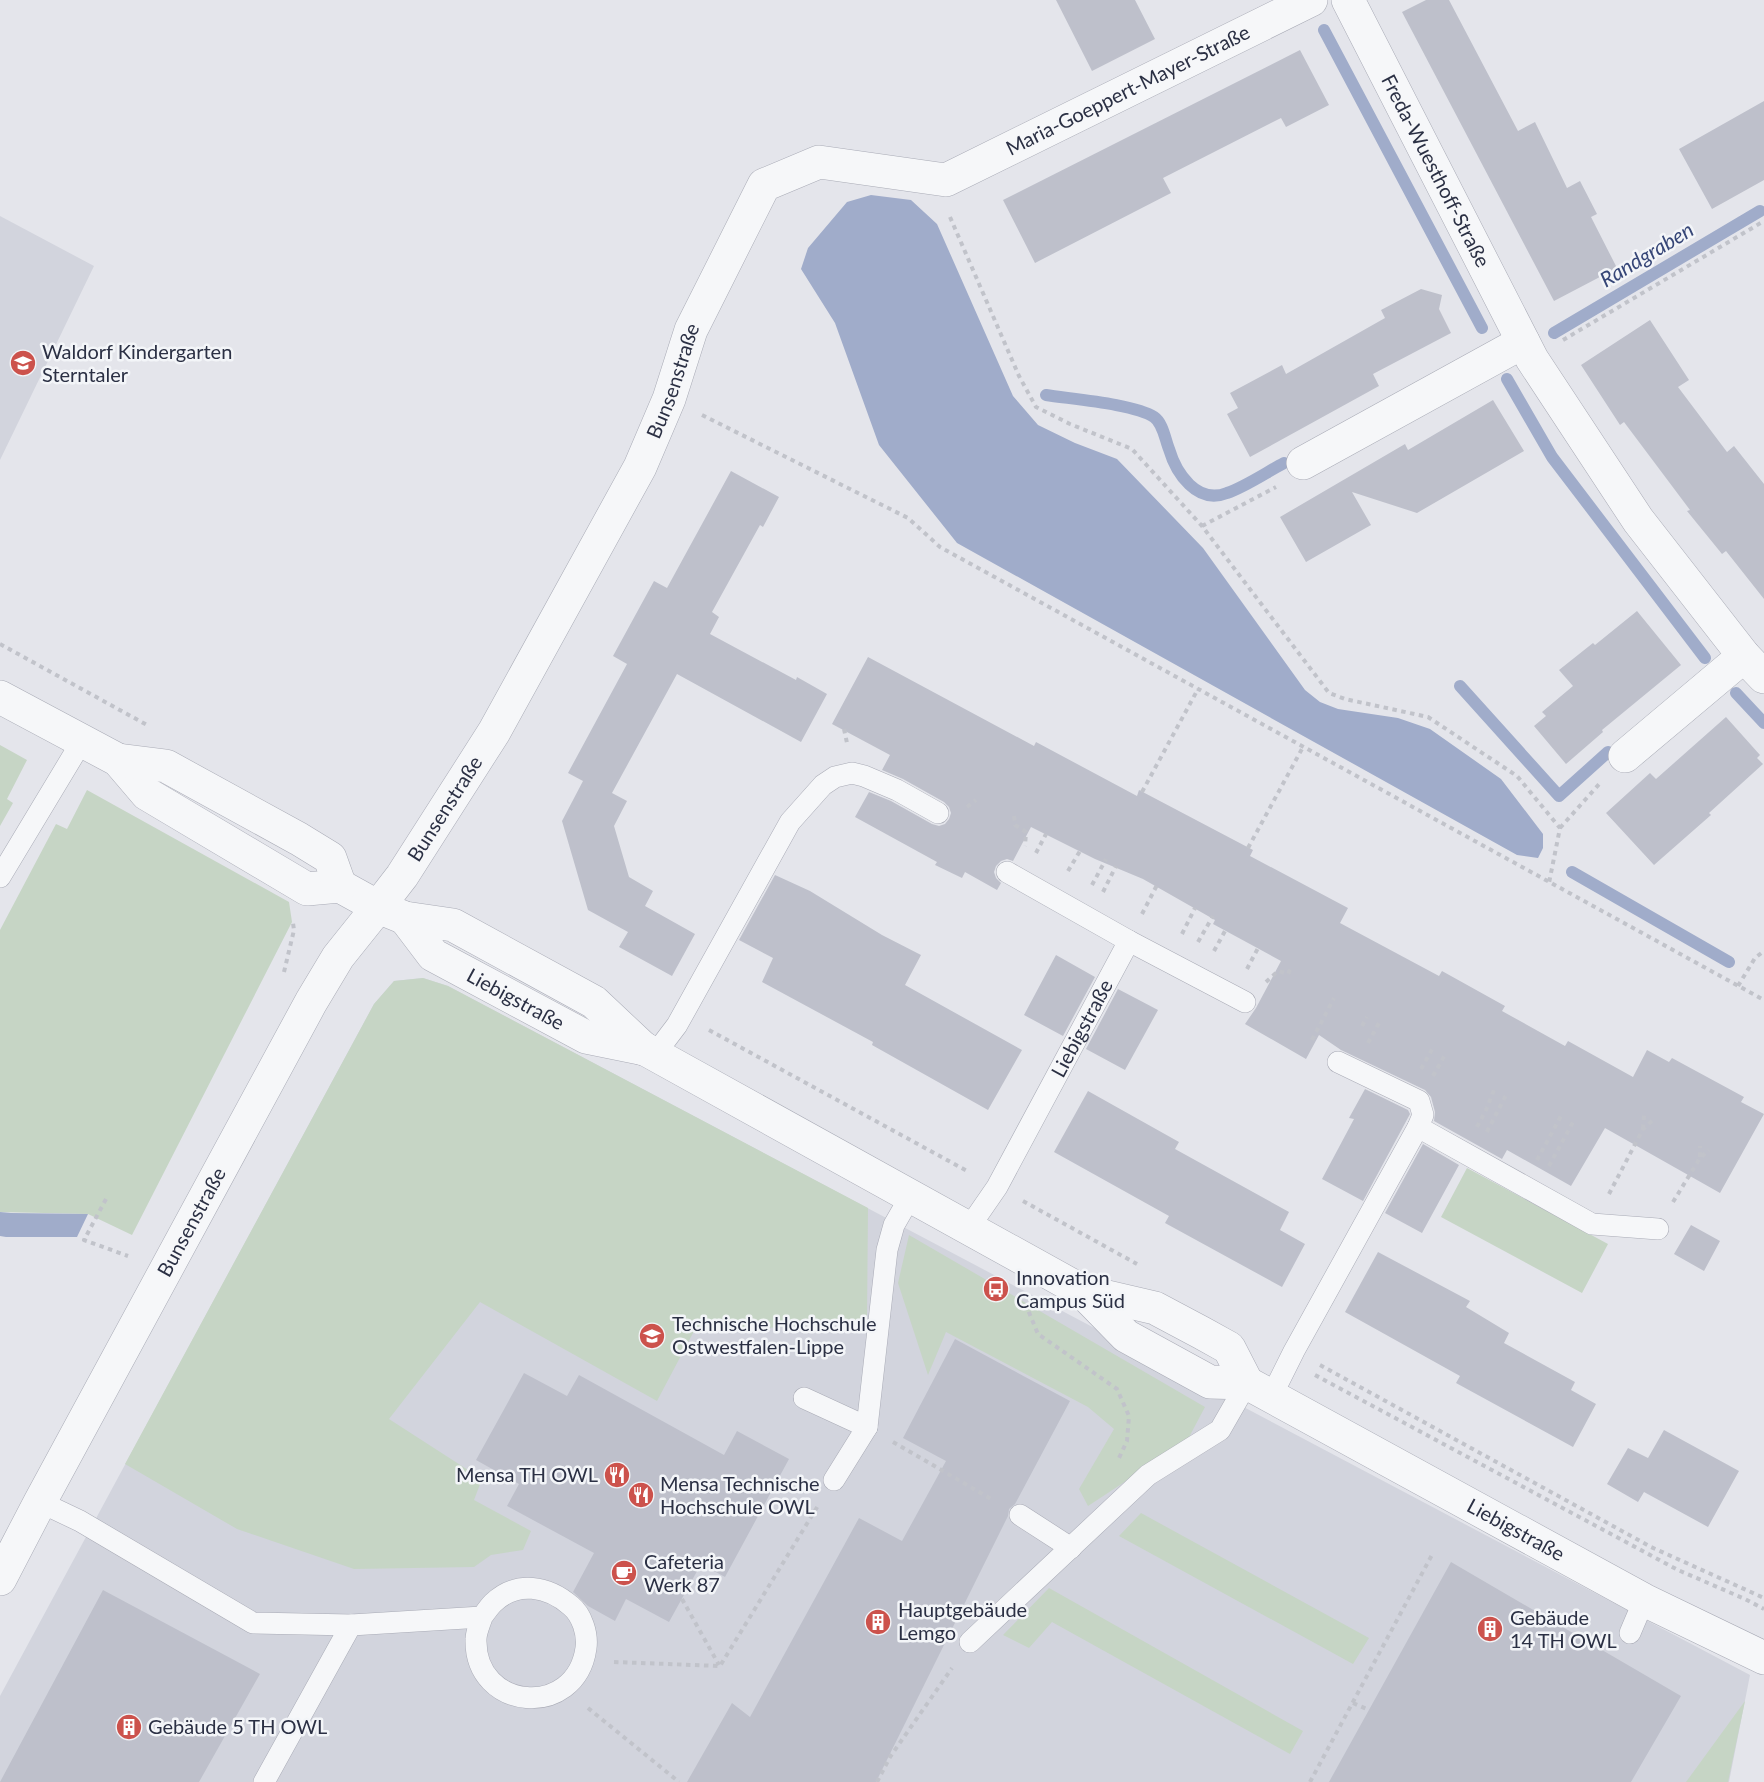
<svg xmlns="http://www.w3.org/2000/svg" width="1764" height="1782" font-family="Lato,sans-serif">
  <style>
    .built { fill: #d2d4dd }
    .green { fill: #c6d5c5 }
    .water { fill: #a0acca }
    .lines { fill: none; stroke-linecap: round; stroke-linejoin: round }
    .stream { stroke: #a0acca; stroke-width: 12 }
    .building { fill: #bec0cb }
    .lane-casing { stroke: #a9abb6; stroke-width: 22 }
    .street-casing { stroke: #a9abb6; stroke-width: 34 }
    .path { stroke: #c1c3ca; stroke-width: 4; stroke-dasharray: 4.5 4.5; stroke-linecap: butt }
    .lane { stroke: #f6f7f9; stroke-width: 21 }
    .street { stroke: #f6f7f9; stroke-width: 33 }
    .labels { text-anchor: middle; stroke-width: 5; stroke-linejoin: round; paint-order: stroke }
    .street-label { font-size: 20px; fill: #2b3044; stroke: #f3f5f8 }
    .poi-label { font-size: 20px; fill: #2b3044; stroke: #f3f5f8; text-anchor: start }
    .water-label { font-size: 21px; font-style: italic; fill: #364677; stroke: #f3f5f8 }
  </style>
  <rect width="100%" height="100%" fill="#e4e5eb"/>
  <path class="built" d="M 0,216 L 94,266 L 0,460 Z
    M 423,978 L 448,986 L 1750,1675 L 1729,1782 L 0,1782 L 0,1696 L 374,1004 L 394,981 Z"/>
  <path class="green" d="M 0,745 L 27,760 L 7,799 L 13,803 L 0,826 Z
    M 87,790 L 289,902 L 292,922 L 132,1235 L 88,1214 L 0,1212 L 0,930 L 56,824 L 67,829 Z
    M 423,978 L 448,986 L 868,1208 L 867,1321 L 693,1333 L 657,1401 L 480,1302 L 389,1419 L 482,1479 L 474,1500 L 531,1531 L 523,1550 L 491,1555 L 474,1567 L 354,1569 L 237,1529 L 125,1464 L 374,1004 L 394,981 Z
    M 1467,1168 L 1608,1244 L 1582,1293 L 1441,1217 Z
    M 909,1235 L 1205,1407 L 1187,1441 L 1088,1506 L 1079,1489 L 1114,1429 L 1088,1407 L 946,1332 L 928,1375 L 898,1283 Z
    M 1141,1513 L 1369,1638 L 1353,1664 L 1119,1536 Z
    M 1049,1588 L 1303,1731 L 1290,1754 L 1052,1622 L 1029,1648 L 1003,1635 Z
    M 1745,1701 L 1728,1782 L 1686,1782 Z"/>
  <path class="water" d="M 871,195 L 911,200 L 937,224 L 1013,396 L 1038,425 L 1075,443 L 1117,459 L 1203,548 L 1305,690 L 1320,702 L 1338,709 L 1398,718 L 1430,729 L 1501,779 L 1543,834 L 1543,848 L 1538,858 L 1517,855 L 957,543 L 879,445 L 835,323 L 801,269 L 808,248 L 847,202 Z
    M 0,1212 L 11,1213 L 88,1214 L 77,1237 L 6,1237 L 0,1236 Z"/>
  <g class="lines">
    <path class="stream" d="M 1324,30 L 1482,328
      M 1554,333 L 1760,211
      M 1507,379 L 1552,457 L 1705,658
      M 1046,395 C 1071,399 1135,404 1154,417 C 1163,423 1165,439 1169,449 C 1176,473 1197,505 1227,493 C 1245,487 1267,472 1284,463
      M 1460,686 L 1559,796 L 1608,752
      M 1736,693 L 1764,723
      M 1572,872 L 1729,962"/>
  </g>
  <path class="building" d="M 1056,0 L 1135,0 L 1155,39 L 1092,71 Z
    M 1426,0 L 1449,0 L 1518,131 L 1535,122 L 1567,188 L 1580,181 L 1597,214 L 1591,217 L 1617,268 L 1554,301 L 1402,12 Z
    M 1300,50 L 1329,105 L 1286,127 L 1281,118 L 1163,178 L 1171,193 L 1035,263 L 1003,200 Z
    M 1764,101 L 1764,180 L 1712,209 L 1679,149 Z
    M 1421,289 L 1442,295 L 1439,309 L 1451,333 L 1373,374 L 1379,386 L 1250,457 L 1227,414 L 1238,408 L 1230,393 L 1282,365 L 1286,374 L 1385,318 L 1381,310 Z
    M 1650,320 L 1689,380 L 1678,387 L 1727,452 L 1734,446 L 1764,484 L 1764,599 L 1726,551 L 1722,554 L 1687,511 L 1690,510 L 1624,422 L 1620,425 L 1581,365 Z
    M 1493,400 L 1524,451 L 1417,513 L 1352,492 L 1371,525 L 1306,562 L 1280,517 L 1405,444 L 1408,450 Z
    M 731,471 L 779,497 L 763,527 L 760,525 L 712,612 L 719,617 L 710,634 L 796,680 L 797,677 L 827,694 L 801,742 L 677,674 L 612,793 L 627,801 L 614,826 L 629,877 L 653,891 L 645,906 L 695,934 L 672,976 L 619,947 L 628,932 L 588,910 L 562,821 L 583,781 L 568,773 L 627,664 L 613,656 L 654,581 L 667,588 Z
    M 1637,611 L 1681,665 L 1602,730 L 1603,732 L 1566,764 L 1534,726 L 1546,716 L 1542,712 L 1573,686 L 1559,670 L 1593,643 L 1595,645 Z
    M 868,657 L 1034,746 L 1036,742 L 1137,796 L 1139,790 L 1253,850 L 1250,856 L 1348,908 L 1340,923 L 1439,976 L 1442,971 L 1505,1006 L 1502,1011 L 1565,1046 L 1568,1041 L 1633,1077 L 1647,1050 L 1669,1062 L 1672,1058 L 1744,1097 L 1741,1102 L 1764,1114 L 1720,1193 L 1605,1128 L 1571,1186 L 1507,1150 L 1502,1159 L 1434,1121 L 1435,1112 L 1431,1097 L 1425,1090 L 1341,1050 L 1319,1035 L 1306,1059 L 1245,1024 L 1256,1008 L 1281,961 L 1213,924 L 1215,920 L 1143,879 L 1095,859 L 1031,827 L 1013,861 L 1007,859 L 1001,861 L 996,866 L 994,872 L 996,878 L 1001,883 L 997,890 L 965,872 L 962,878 L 935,865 L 937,862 L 855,817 L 869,792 L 891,801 L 932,824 L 939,826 L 945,824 L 949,819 L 951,813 L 949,807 L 944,802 L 903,779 L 882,770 L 890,755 L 832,724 Z
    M 1726,717 L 1760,755 L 1757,758 L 1763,764 L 1709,813 L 1711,815 L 1654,865 L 1606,813 L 1650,773 L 1656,779 Z
    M 775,875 L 810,891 L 882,935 L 921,955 L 905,985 L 1022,1050 L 988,1110 L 872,1045 L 873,1042 L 762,982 L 773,958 L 739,940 Z
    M 1056,955 L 1095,977 L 1063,1036 L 1024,1015 Z
    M 1118,989 L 1158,1010 L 1125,1070 L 1086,1049 Z
    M 1365,1089 L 1408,1110 L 1410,1114 L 1363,1201 L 1322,1179 L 1354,1119 L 1349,1118 Z
    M 1088,1091 L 1179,1142 L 1175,1149 L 1289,1212 L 1280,1230 L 1305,1244 L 1282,1287 L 1165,1223 L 1169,1216 L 1054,1152 Z
    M 1423,1144 L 1459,1165 L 1422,1233 L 1385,1213 Z
    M 1691,1225 L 1720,1241 L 1704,1271 L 1674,1254 Z
    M 1378,1252 L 1470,1301 L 1466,1307 L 1509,1333 L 1504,1343 L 1575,1382 L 1571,1390 L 1596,1404 L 1573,1447 L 1456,1383 L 1460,1376 L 1345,1312 Z
    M 955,1339 L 1070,1401 L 1015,1504 L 1009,1509 L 1008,1516 L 876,1782 L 687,1782 L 732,1703 L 750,1717 L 859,1518 L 902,1541 L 946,1461 L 903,1438 Z
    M 524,1373 L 567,1396 L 579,1375 L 724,1455 L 737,1431 L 789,1459 L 725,1577 L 701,1564 L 669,1622 L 626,1599 L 615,1621 L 588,1606 L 573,1592 L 594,1553 L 507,1506 L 519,1484 L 476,1460 Z
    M 1664,1430 L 1739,1471 L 1708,1527 L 1644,1492 L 1638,1502 L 1607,1484 L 1628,1448 L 1648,1458 Z
    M 1451,1562 L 1681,1696 L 1631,1782 L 1329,1782 Z
    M 103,1590 L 260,1674 L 199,1782 L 0,1782 Z"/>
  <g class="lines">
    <g class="lane-casing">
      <g id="lane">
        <path d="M 1007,872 L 1129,941"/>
        <path d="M 0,877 L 82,741"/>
        <path d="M 655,1054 L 677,1025 L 790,822 L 823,785 L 835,777 L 852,773 L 864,776 L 897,790 L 938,813"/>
        <path d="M 1418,1127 L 1592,1224 L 1658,1229"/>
        <path id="s1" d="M 968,1229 L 997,1187 L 1129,941 L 1245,1002"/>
        <path d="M 1271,1397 L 1294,1351 L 1418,1127 L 1423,1115 L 1419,1101 L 1338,1062"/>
        <path d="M 804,1398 L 867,1427"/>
        <path d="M 834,1480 L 867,1427 L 887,1250 L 894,1225 L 910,1197"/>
        <path d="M 40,1502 L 80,1521 L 253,1623 L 351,1625 L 482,1617 C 485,1613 489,1607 493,1603 C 517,1580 548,1586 571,1606 C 582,1615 588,1634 586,1648 C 576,1720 474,1711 476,1639 C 476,1632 480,1624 482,1617"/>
        <path d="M 1020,1515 L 1071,1548"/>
        <path d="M 1630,1633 L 1644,1600"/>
        <path d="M 970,1642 L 1148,1475 L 1220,1430 L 1247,1383"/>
        <path d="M 264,1782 L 351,1625"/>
      </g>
    </g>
    <g class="street-casing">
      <g id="street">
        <path id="s2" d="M 1348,0 L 1532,359 L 1638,520 L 1744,656 L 1764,677"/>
        <path d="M 1303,463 L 1523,342"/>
        <path d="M 0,697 L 118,760 L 147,794 L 307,889 L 340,886 L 378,907 L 405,918 L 453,925 L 594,1002 L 644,1049"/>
        <path d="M 1625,756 L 1744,656"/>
        <path d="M 118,760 L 166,766 L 299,839 L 330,858 L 340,886"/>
        <path id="s3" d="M 405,918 L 433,955 L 461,970 L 586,1037 L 645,1049 L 1082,1291 L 1155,1308 L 1202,1333 L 1229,1348 L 1247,1383"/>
        <path id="s4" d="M 1082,1291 L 1126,1336 L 1210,1382 L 1247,1383 L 1644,1600 L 1764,1658"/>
        <path id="s5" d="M 0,1579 L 40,1502 L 311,1002 L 338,957 L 378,907 L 402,876 L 494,732 L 640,467 L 669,399 L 691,330 L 764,185 L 819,162 L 946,180 L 1311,0"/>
      </g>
    </g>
    <path class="path" d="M 950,217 L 1019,376 L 1036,407 L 1070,424 L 1132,449 L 1202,526 L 1329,693 L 1345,699 L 1428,717 L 1517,776 L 1560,828 L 1549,883
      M 1563,340 L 1764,221
      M 702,415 L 908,518 L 940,547 L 1764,1000
      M 1202,526 L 1276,487
      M 0,644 L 147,725
      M 844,729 L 847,743
      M 1142,792 L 1198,689
      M 967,807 L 976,800
      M 1014,816 L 1015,825 L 1026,832 L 1025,846
      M 1560,828 L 1601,782
      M 1248,848 L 1303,747
      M 1036,853 L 1046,834
      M 1068,871 L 1080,851
      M 1092,885 L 1106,859
      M 1103,892 L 1116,866
      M 1142,914 L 1157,885
      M 1182,934 L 1195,908
      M 1198,942 L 1213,916
      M 1214,951 L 1225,931
      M 1247,969 L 1258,948
      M 284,972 L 294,930 L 293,923
      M 1266,982 L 1278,971 L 1288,974 L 1292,966
      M 1738,986 L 1755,958 L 1764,951
      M 1362,1026 L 1367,1017
      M 709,1030 L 969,1172
      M 1312,1040 L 1334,998
      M 1368,1043 L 1379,1023
      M 1421,1069 L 1434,1046
      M 1433,1076 L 1446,1053
      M 1477,1127 L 1487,1108 L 1495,1087
      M 1643,1129 L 1644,1115
      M 1487,1132 L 1507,1093
      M 1700,1157 L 1700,1146
      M 1537,1160 L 1561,1116
      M 1549,1166 L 1573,1122
      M 1609,1194 L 1643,1129 L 1653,1120
      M 106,1199 L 84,1240 L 128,1256
      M 1023,1201 L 1137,1264
      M 1673,1202 L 1700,1158 L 1709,1150
      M 1028,1303 L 1028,1310 L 1038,1334 L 1117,1389 L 1129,1416 L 1127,1441 L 1119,1458
      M 1320,1365 L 1651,1547 L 1764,1598
      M 1315,1375 L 1678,1570 L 1745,1599 L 1764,1609
      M 893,1442 L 993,1500
      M 682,1599 L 719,1665
      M 614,1662 L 720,1666 L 819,1504
      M 1353,1703 L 1369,1710
      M 588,1708 L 679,1782
      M 877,1782 L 890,1757 L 952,1668
      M 1310,1782 L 1433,1553"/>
    <use href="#lane" class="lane"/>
    <use href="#street" class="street"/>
  </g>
  <defs>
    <g id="school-disc" transform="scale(1.35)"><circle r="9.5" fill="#cc524c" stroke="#f3f5f8"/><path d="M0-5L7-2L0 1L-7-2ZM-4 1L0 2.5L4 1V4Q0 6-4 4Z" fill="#fff"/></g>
    <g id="bus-disc" transform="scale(1.35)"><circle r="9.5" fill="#cc524c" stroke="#f3f5f8"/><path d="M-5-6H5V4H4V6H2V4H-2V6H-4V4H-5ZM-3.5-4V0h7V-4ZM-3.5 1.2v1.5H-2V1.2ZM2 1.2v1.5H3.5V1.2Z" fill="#fff"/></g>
    <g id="university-disc" transform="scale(1.35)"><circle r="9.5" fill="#cc524c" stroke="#f3f5f8"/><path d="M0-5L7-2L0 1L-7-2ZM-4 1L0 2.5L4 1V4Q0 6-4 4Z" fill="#fff"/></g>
    <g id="restaurant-disc" transform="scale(1.35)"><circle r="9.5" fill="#cc524c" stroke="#f3f5f8"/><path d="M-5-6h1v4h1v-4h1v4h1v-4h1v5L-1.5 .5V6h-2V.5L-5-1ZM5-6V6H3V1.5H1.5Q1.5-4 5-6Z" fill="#fff"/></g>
    <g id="cafe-disc" transform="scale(1.35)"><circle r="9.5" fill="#cc524c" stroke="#f3f5f8"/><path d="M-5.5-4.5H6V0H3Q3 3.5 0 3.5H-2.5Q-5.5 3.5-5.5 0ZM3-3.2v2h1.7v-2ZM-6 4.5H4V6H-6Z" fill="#fff"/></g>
    <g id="building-disc" transform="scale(1.35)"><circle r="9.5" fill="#cc524c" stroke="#f3f5f8"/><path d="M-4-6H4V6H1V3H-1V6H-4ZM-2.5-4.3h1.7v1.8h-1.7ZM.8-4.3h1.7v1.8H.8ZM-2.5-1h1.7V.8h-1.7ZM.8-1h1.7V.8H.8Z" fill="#fff"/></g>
  </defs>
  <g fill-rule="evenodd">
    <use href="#school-disc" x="23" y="363"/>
    <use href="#bus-disc" x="996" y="1289"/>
    <use href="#university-disc" x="652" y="1336"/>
    <use href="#restaurant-disc" x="617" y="1475"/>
    <use href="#restaurant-disc" x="641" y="1495"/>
    <use href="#cafe-disc" x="624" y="1573"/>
    <use href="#building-disc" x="878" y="1622"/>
    <use href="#building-disc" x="1490" y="1629"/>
    <use href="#building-disc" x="129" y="1727"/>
  </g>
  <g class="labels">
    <g class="street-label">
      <text dy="7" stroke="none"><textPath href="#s5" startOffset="1984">Maria-Goeppert-Mayer-Straße</textPath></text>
      <text dy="7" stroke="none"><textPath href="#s2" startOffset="192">Freda-Wuesthoff-Straße</textPath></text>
      <text dy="7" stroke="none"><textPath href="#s5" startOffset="1377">Bunsenstraße</textPath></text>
      <text dy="7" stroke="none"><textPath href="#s5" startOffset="891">Bunsenstraße</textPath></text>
      <text dy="7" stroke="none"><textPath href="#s3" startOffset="140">Liebigstraße</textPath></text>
      <text dy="7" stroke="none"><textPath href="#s1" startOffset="231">Liebigstraße</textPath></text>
      <text dy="7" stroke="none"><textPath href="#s5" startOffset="405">Bunsenstraße</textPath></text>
      <text dy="7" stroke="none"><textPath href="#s4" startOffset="502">Liebigstraße</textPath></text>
    </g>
    <g class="poi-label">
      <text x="42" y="359">Waldorf Kindergarten<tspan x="42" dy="23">Sterntaler</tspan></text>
      <text x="1016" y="1285">Innovation<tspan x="1016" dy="23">Campus Süd</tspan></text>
      <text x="672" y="1331">Technische Hochschule<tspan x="672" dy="23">Ostwestfalen-Lippe</tspan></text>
      <text x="598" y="1482" text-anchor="end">Mensa TH OWL</text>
      <text x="660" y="1491">Mensa Technische<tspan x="660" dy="23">Hochschule OWL</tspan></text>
      <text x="644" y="1569">Cafeteria<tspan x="644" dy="23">Werk 87</tspan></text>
      <text x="898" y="1617">Hauptgebäude<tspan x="898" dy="23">Lemgo</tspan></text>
      <text x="1510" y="1625">Gebäude<tspan x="1510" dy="23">14 TH OWL</tspan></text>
      <text x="148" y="1734">Gebäude 5 TH OWL</text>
    </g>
    <g class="water-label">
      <text transform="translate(1647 255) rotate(-31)" y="7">Randgraben</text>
    </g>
  </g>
</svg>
